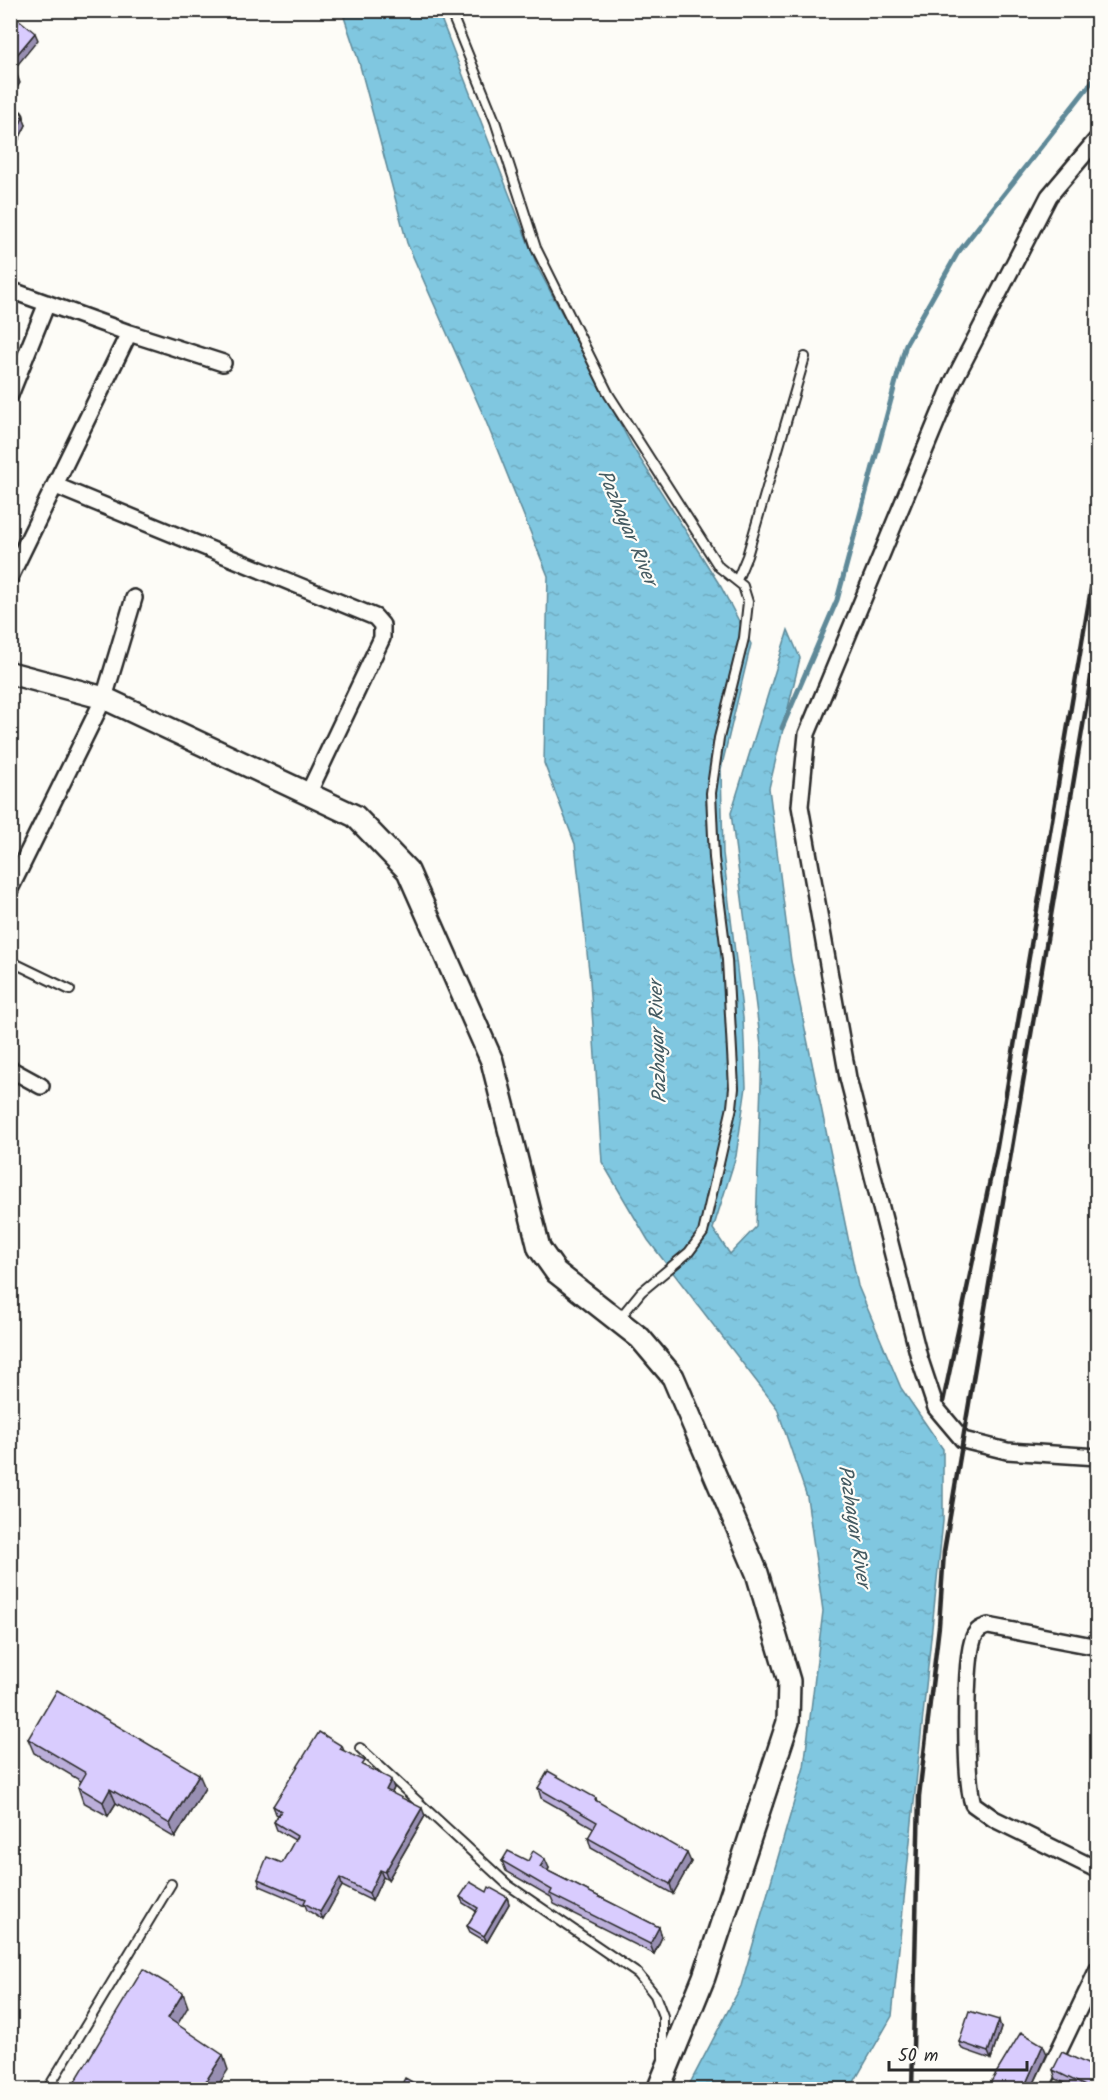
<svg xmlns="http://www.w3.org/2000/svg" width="1108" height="2100" font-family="Kalam,sans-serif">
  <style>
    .water { fill: url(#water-ripples); stroke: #5e8998; stroke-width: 1.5 }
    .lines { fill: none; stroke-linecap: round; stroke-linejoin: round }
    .stream { stroke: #5e8998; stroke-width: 5 }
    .lane-casing { stroke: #2b2b2b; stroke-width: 12 }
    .street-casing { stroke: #2b2b2b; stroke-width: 20 }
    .secondary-casing { stroke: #2b2b2b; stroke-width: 26 }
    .lane { stroke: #fdfcf7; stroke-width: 8 }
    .street { stroke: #fdfcf7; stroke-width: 15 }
    .secondary { stroke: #fdfcf7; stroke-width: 21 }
    .rail { stroke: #2b2b2b; stroke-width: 4.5 }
    .wall { fill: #bbafda; stroke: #2b2b2b; stroke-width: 1.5 }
    .shaded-wall { fill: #988fb2; stroke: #2b2b2b; stroke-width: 1.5 }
    .building { fill: #d9ccfe; stroke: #2b2b2b; stroke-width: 1.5 }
    .labels { text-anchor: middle; stroke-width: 4.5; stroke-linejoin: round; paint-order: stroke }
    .water-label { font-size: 20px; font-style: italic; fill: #445a61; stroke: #fdfcf7 }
  </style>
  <defs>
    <pattern id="water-ripples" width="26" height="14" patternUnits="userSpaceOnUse" patternTransform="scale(1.5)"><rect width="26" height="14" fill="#80c7e0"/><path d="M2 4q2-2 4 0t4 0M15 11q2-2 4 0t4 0" fill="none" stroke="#6fabc0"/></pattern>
  </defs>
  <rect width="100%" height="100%" fill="#fdfcf7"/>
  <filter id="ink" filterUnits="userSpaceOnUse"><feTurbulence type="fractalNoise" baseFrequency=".0167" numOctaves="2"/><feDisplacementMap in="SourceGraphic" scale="12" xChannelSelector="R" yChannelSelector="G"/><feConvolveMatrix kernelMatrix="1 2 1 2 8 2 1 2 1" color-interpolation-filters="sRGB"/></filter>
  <g filter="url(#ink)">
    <path class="water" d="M 342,11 L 438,11 L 538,268 L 632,446 L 721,587 L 751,644 L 721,769 L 723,853 L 743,1018 L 746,1087 L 736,1156 L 713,1229 L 730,1254 L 756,1227 L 762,1053 L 731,813 L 788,630 L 800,658 L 769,788 L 791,961 L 858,1286 L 901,1388 L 943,1449 L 943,1521 L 892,2016 L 850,2089 L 687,2089 L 741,1986 L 804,1767 L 823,1611 L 807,1497 L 777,1408 L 648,1240 L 602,1162 L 590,980 L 575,844 L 544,763 L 548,576 L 485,419 L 407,243 L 359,62 Z"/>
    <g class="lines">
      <path class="stream" d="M 782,728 L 837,600 L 906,344 L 957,254 L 1098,74"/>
      <g class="lane-casing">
        <path id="lane" d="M 450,10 L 495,121 L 536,248 L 609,395 L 719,567 L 743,586 L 748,602 L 744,638 L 719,738 L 711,793 L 714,858 L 727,960 L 734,1088 L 732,1107 L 703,1233 L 689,1252 L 641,1292 L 619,1319
          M 737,580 L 747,556 L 805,357
          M 10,961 L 70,990
          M 360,1748 L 508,1885 L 638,1974 L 655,1995 L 663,2016 L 663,2060
          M 47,2090 L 171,1884"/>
      </g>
      <g class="street-casing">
        <path id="street" d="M 10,116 L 15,118
          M 1098,138 L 1049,196 L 953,382 L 807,734 L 800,806 L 848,1078 L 919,1357 L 936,1408 L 963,1440 L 1007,1451 L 1098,1457
          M 10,290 L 129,333 L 223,363
          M 10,395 L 47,303
          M 56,486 L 375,617 L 382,625 L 382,638 L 308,794
          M 10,577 L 129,333
          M 10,889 L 104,698 L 134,598
          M 10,1069 L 41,1086
          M 1098,1647 L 988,1626 C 981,1628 977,1630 974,1637 C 964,1659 965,1780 973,1804 L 994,1819 L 1098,1870
          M 1040,2090 L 1098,1969"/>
      </g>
      <g class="secondary-casing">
        <path id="secondary" d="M 10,673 L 104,698 L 355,816 L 408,871 L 492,1061 L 539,1248 L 556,1272 L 640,1338 L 673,1377 L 757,1573 L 789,1681 L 788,1722 L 704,1977 L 658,2090"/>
      </g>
      <use href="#lane" class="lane"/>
      <use href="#street" class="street"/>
      <use href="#secondary" class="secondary"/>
      <path class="rail" d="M 943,1402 L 997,1147 L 1098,547
        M 912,2090 L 919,1796 L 939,1626 L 944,1552 L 1098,636"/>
    </g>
    <path class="wall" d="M 10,120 L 26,125 L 17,143 L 13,141 L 10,146 Z
      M 28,1739 L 205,1788 L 175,1838 L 116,1803 L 108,1816 L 83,1802 L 78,1787 L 81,1781 L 34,1753 Z
      M 342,1746 L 344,1751 L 394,1788 L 392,1793 L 425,1816 L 388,1880 L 383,1877 L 372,1901 L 342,1886 L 323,1920 L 307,1910 L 305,1905 L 260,1886 L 258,1879 L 282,1863 L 295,1840 L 277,1830 L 274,1822 L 278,1815 L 276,1814 L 273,1806 Z
      M 538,1788 L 596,1798 L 597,1802 L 691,1862 L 673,1894 L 591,1848 L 588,1838 L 594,1828 L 541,1798 Z
      M 502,1861 L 549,1868 L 548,1871 L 659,1927 L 662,1937 L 654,1954 L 554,1904 L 551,1897 L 506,1871 Z
      M 487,1892 L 507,1897 L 509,1904 L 487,1942 L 470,1932 L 467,1926 L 476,1911 L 463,1903 L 460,1897 Z
      M 1001,2028 L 991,2059 L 962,2049 L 959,2042 Z
      M 1053,2070 L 1098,2090 L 1079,2090 L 1056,2079 Z"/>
    <path class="shaded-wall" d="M 35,33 L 38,40 L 10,74 L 10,63 Z
      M 17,75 L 20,83 L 10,99 L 10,87 Z
      M 23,117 L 26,125 L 17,143 L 15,135 Z
      M 10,134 L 13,141 L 10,146 Z
      M 199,1774 L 205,1788 L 175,1838 L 170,1824 Z
      M 391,1780 L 394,1788 L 389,1798 L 386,1790 Z
      M 110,1789 L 116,1803 L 108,1816 L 103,1802 Z
      M 422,1808 L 425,1816 L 388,1880 L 385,1872 Z
      M 687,1853 L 691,1862 L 673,1894 L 670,1884 Z
      M 545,1859 L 549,1868 L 544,1877 L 540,1867 Z
      M 380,1870 L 383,1877 L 372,1901 L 369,1893 Z
      M 340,1878 L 342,1886 L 323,1920 L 320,1912 Z
      M 507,1897 L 509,1904 L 487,1942 L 484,1936 Z
      M 659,1927 L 662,1937 L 654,1954 L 650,1944 Z
      M 183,1993 L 188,2007 L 173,2032 L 168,2018 Z
      M 999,2020 L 1001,2028 L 991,2059 L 988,2052 Z
      M 1043,2045 L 1047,2054 L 1031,2090 L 1023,2090 Z
      M 223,2055 L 228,2070 L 215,2090 L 203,2090 L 202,2087 Z"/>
    <path class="building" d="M 11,13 L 35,33 L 10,63 L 10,14 Z
      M 10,72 L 17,75 L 10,87 Z
      M 20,116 L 23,117 L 15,135 L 10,133 L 10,120 L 13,120 Z
      M 57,1690 L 199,1774 L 170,1824 L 110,1789 L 103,1802 L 78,1787 L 86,1773 L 28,1739 Z
      M 319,1732 L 342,1746 L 340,1749 L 365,1761 L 362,1765 L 389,1778 L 391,1780 L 386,1790 L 422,1808 L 385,1872 L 380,1870 L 369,1893 L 340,1878 L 320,1912 L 304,1903 L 306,1899 L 258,1879 L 267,1857 L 282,1863 L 297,1836 L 274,1822 L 281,1811 L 273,1806 Z
      M 548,1771 L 596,1798 L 595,1800 L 687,1853 L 670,1884 L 588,1838 L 597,1822 L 538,1788 Z
      M 508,1851 L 528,1861 L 533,1851 L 545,1859 L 540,1867 L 659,1927 L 650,1944 L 550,1894 L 552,1890 L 502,1861 Z
      M 470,1882 L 487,1892 L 489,1887 L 507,1897 L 484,1936 L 467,1926 L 478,1908 L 460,1897 Z
      M 143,1969 L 183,1993 L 168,2018 L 223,2055 L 202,2087 L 206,2090 L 70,2090 Z
      M 969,2011 L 999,2020 L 988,2052 L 959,2042 Z
      M 1021,2032 L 1043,2045 L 1023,2090 L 986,2090 Z
      M 1062,2052 L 1098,2069 L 1098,2090 L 1093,2090 L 1053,2070 Z
      M 405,2078 L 427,2090 L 399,2090 Z"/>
  </g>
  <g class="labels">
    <g class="water-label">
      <text transform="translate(628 527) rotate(67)" y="7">Pazhayar River</text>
      <text transform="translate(657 1042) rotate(-92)" y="7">Pazhayar River</text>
      <text transform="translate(855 1526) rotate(81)" y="7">Pazhayar River</text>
    </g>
  </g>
  <rect width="1108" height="2100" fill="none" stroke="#fdfcf7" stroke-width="36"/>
  <rect x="18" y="18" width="1072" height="2064" fill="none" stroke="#2b2b2b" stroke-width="2" filter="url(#ink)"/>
  <path d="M889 2061v9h138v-9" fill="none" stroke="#2b2b2b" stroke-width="3"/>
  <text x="898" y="2061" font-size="18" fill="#2b2b2b" stroke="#fdfcf7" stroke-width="4.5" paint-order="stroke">50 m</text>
</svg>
